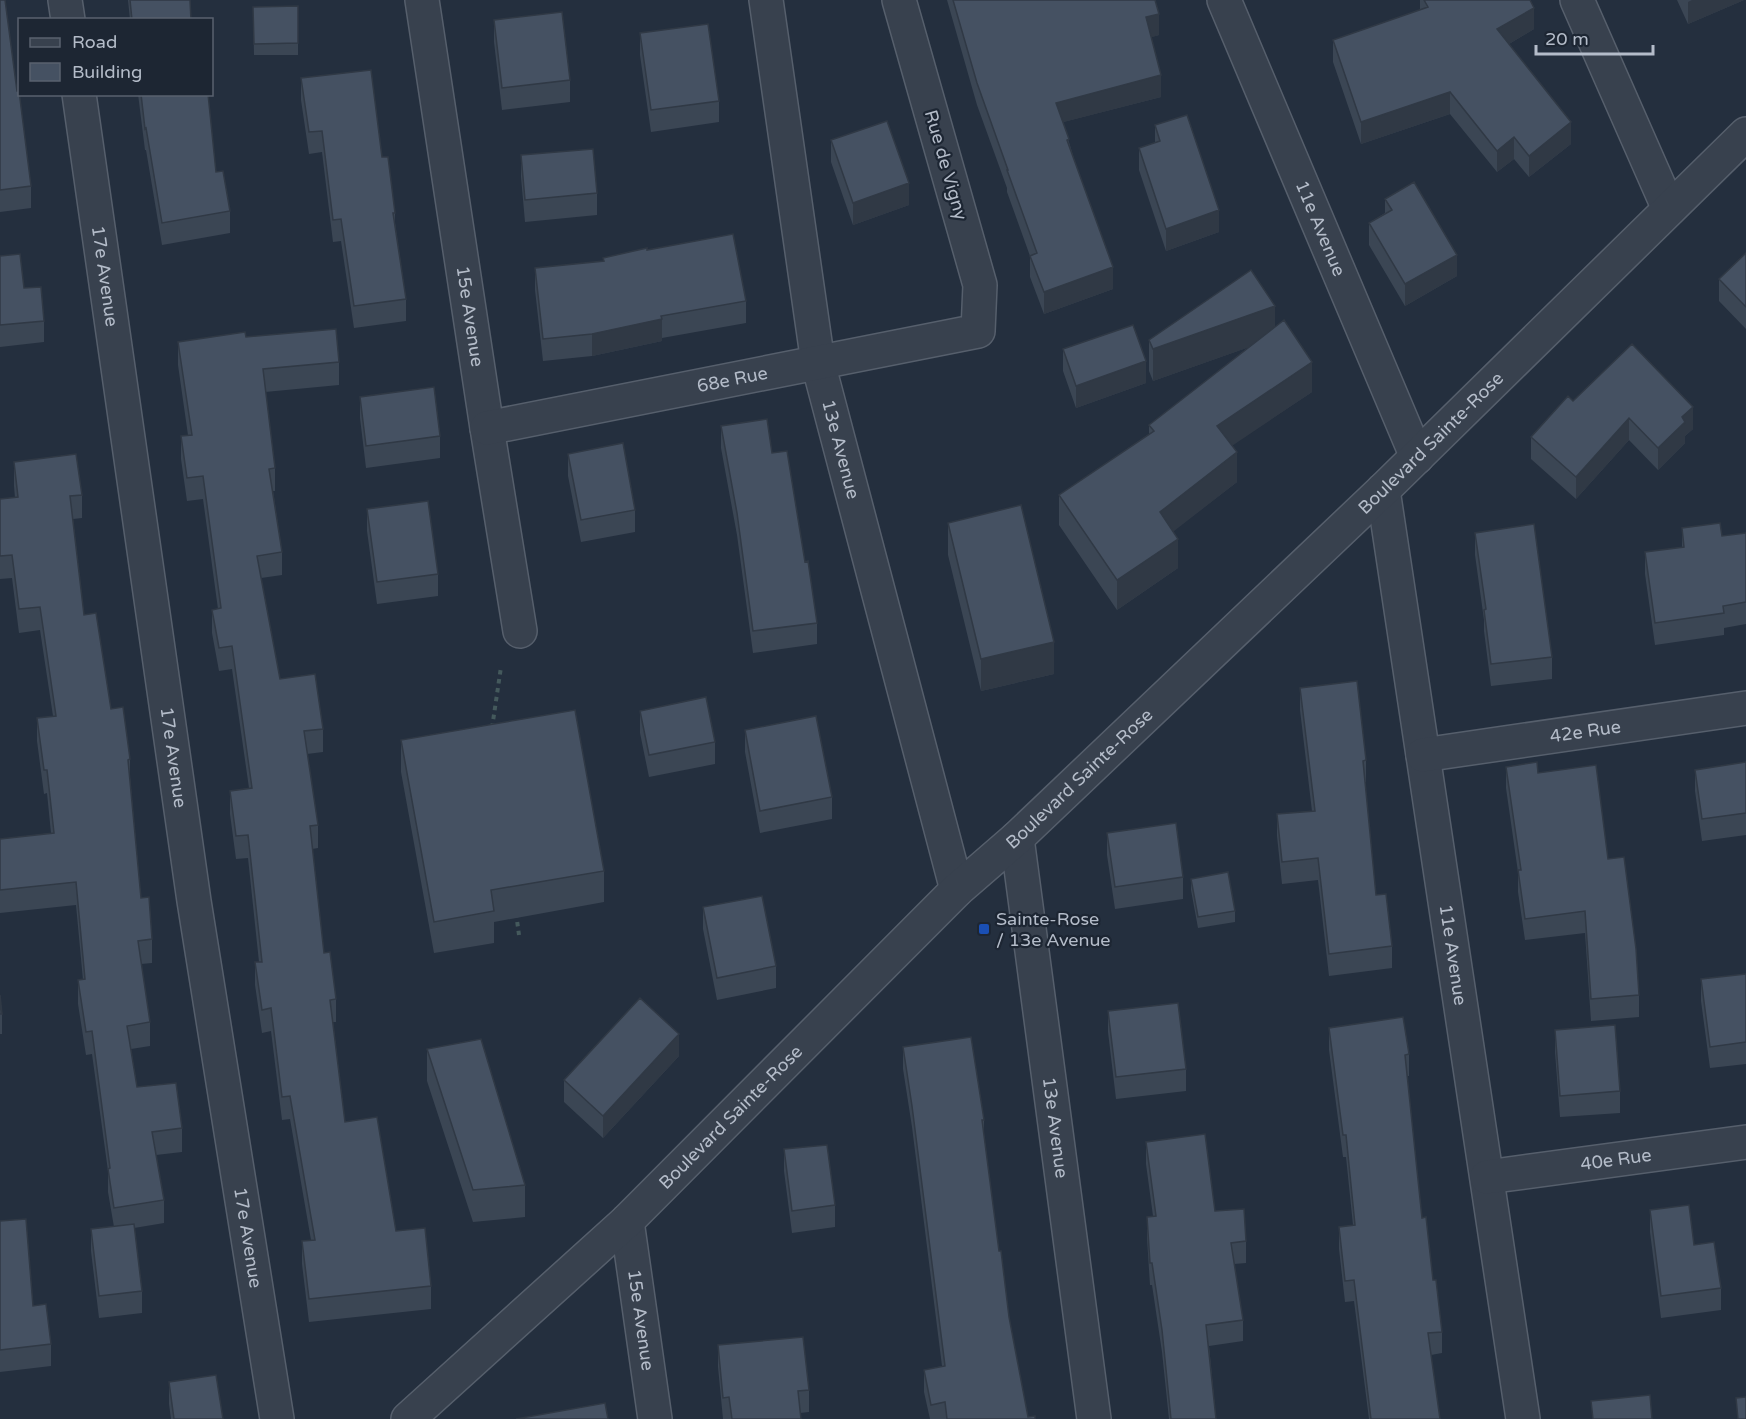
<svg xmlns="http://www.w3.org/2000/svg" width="1746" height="1419" font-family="'Varela Round',sans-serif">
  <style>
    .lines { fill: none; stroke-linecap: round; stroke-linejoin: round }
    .minor-casing { stroke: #565f6c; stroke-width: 36 }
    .path { stroke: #44595c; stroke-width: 4; stroke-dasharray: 4.5 4.5; stroke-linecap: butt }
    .minor { stroke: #38414e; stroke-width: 33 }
    .wall { fill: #3b4654 }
    .shaded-wall { fill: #303945 }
    .building { fill: #455162; stroke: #303945; stroke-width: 1.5 }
    .transit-dot { fill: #1a4fb4; stroke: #1d2633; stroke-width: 2 }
    .labels { text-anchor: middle; stroke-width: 4.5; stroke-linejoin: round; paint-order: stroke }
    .street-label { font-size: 18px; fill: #b4bcc9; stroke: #1d2633 }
    .poi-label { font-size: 18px; fill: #b4bcc9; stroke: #1d2633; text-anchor: start }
  </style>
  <rect width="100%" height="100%" fill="#242f3e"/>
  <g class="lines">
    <g class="minor-casing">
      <g id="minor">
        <path d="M 65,0 L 68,20"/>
        <path id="s1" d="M 422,0 L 487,428 L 520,631"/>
        <path id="s2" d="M 766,0 L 818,363 L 957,890"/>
        <path id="s3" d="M 1224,0 L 1417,457"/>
        <path d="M 1577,0 L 1669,209"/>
        <path id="s4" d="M 79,94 L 194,901 L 277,1419"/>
        <path id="s5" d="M 487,428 L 978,331 L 980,285 L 899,0"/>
        <path id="s6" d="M 1383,490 L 1523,1419"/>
        <path id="s7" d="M 1423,755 L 1746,708"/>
        <path id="s8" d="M 1017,838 L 1094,1419"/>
        <path id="s9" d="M 1487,1177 L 1746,1142"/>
        <path id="s10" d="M 627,1221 L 655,1419"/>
        <path id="s11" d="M 408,1419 L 627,1221 L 957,890 L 1017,838 L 1383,490 L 1746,134"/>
      </g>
    </g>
    <path class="path" d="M 492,728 L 501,667
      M 516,913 L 519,935"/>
    <use href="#minor" class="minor"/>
  </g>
  <path class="wall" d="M 0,0 L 17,91 L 31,186 L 31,208 L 0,212 Z
    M 128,0 L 190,0 L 191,20 L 130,20 Z
    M 947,0 L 1155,0 L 1159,35 L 1151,37 L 1161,97 L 1063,122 L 1113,289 L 1044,314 L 1030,277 L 1030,256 L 1007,192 L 1007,188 L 977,105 Z
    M 1420,0 L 1530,0 L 1534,29 L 1509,44 L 1571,144 L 1529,177 L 1514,159 L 1497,172 L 1450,114 L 1361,144 L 1333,62 L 1333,40 L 1420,10 Z
    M 1677,0 L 1744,0 L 1688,24 Z
    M 298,6 L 298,55 L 254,55 L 253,7 Z
    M 494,20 L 570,80 L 570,102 L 502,110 L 494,42 Z
    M 640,33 L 719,101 L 719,122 L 651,132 L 640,55 Z
    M 301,78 L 382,157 L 395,213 L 395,223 L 406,299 L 406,321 L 354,328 L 341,241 L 333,242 L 322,152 L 309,154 L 301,100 Z
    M 138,94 L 208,94 L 216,172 L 230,211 L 230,233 L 162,245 L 146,150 L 145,150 Z
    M 1155,125 L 1219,232 L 1166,251 L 1139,170 L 1139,148 L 1155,143 Z
    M 831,140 L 909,205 L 853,225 L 831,162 Z
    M 521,155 L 597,193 L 597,215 L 525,222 L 521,177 Z
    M 1385,199 L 1457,276 L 1405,306 L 1369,245 L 1369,223 L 1385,213 Z
    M 647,250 L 746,301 L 746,323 L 662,338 L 662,341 L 592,356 L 543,361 L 535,290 L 535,268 L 603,261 L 603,258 Z
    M 1746,253 L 1746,329 L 1719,301 L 1719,279 Z
    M 0,256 L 24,288 L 44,321 L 44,342 L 0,347 Z
    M 1275,327 L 1312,392 L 1232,445 L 1237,482 L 1173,531 L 1178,568 L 1117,610 L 1059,525 L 1059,495 L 1149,434 L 1149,425 L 1249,347 L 1153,381 L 1149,371 L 1149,340 Z
    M 178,342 L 339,362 L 339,385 L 265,392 L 275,468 L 275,491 L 273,491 L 282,552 L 282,575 L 261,578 L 280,679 L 323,729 L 323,752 L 307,754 L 318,825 L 318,848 L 312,849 L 324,953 L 336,999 L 336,1022 L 333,1022 L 345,1122 L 396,1231 L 431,1286 L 431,1309 L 309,1322 L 302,1264 L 302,1241 L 311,1240 L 290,1119 L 282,1120 L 271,1031 L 262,1033 L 255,985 L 255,962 L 259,962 L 248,858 L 236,859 L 230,814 L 230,791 L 249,788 L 232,669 L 219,671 L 212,633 L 212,610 L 218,609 L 203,499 L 187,501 L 181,459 L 181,436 L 188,435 L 178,365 Z
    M 1063,349 L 1146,383 L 1076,408 L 1063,371 Z
    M 360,397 L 440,436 L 440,458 L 366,468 L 360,418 Z
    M 1573,401 L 1693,429 L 1685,436 L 1685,443 L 1658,470 L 1629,440 L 1576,499 L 1531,459 L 1531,437 Z
    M 721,426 L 772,453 L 805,562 L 817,623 L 817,644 L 753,653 L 737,535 L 721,448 Z
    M 568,454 L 635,510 L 635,532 L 581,542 L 568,476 Z
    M 14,462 L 82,495 L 82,518 L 73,519 L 84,615 L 111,709 L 130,759 L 130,777 L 141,898 L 152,939 L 152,963 L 141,964 L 150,1022 L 150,1046 L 131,1049 L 137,1087 L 182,1128 L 182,1152 L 156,1155 L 164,1200 L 164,1223 L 134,1228 L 142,1291 L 142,1313 L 99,1318 L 91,1251 L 91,1229 L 114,1227 L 108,1192 L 108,1171 L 92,1054 L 86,1055 L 78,1004 L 78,980 L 83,980 L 76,905 L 0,913 L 0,839 L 51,833 L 47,793 L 44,794 L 37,741 L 37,718 L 53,716 L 40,630 L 19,633 L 12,578 L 0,579 L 0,499 L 15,498 L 14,486 Z
    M 367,509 L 438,574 L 438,596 L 377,604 L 367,531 Z
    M 948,523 L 1054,674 L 981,691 L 948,555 Z
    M 1682,528 L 1722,536 L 1746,533 L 1746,624 L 1724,628 L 1724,635 L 1655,645 L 1645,574 L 1645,552 L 1682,547 Z
    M 1475,533 L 1552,657 L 1552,679 L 1491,686 L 1484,631 L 1484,620 L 1475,555 Z
    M 1300,688 L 1366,760 L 1366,782 L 1365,782 L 1376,895 L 1392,946 L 1392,968 L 1329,976 L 1318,880 L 1282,884 L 1277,836 L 1277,814 L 1312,811 L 1300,710 Z
    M 640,711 L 715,742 L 715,764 L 649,777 L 640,733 Z
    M 745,730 L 832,797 L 832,819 L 760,833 L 745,752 Z
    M 401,740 L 604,871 L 604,902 L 494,922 L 494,943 L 434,953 L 401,772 Z
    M 1746,762 L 1746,835 L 1702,841 L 1695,791 L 1695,770 Z
    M 1506,767 L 1538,773 L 1608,859 L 1639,995 L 1639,1017 L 1591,1021 L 1585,933 L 1525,940 L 1518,892 L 1518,872 L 1506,788 Z
    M 1107,833 L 1183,877 L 1183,899 L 1115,909 L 1107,855 Z
    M 1191,879 L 1235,911 L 1235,922 L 1198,928 L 1191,890 Z
    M 703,907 L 776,966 L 776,988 L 717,1000 L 703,929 Z
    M 1746,974 L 1746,1064 L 1710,1068 L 1701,1001 L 1701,979 Z
    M 0,995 L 2,1014 L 2,1034 L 0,1034 Z
    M 1108,1011 L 1186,1069 L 1186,1091 L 1116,1099 L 1108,1032 Z
    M 1329,1028 L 1409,1054 L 1409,1076 L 1407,1076 L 1422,1218 L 1442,1332 L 1442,1353 L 1431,1355 L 1440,1419 L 1369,1419 L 1354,1301 L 1345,1302 L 1339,1249 L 1339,1227 L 1353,1225 L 1346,1157 L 1343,1157 L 1329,1050 Z
    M 1555,1030 L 1620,1091 L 1620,1113 L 1560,1117 L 1555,1052 Z
    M 903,1047 L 984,1120 L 984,1135 L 999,1251 L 1009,1317 L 1028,1417 L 1035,1419 L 930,1419 L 924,1392 L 924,1370 L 942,1366 L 912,1127 L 903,1069 Z
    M 427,1049 L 525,1185 L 525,1217 L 473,1222 L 427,1081 Z
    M 679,1056 L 603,1138 L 564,1102 L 564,1080 Z
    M 1146,1142 L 1246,1241 L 1246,1263 L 1234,1264 L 1243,1320 L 1243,1341 L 1209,1346 L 1216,1419 L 1169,1419 L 1162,1352 L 1152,1285 L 1150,1285 L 1147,1238 L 1147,1217 L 1153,1216 L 1146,1164 Z
    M 784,1149 L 835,1205 L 835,1227 L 792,1233 L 784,1171 Z
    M 1650,1210 L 1694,1245 L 1721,1288 L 1721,1310 L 1661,1318 L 1650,1232 Z
    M 0,1221 L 33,1306 L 51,1344 L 51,1366 L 0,1372 Z
    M 718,1345 L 809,1390 L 809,1412 L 800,1413 L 801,1419 L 723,1419 L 718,1367 Z
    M 169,1382 L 223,1419 L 171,1419 L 169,1404 Z"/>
  <path class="shaded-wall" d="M 1692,0 L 1744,0 L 1688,24 L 1688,2 Z
    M 1534,8 L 1534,29 L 1497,51 L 1497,29 Z
    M 1159,14 L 1159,35 L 1146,39 L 1146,17 Z
    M 1161,75 L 1161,97 L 1056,124 L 1056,103 Z
    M 1450,92 L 1450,114 L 1361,144 L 1361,122 Z
    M 1571,122 L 1571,144 L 1529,177 L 1529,156 Z
    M 1514,137 L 1514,159 L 1497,172 L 1497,151 Z
    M 909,183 L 909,205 L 853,225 L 853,203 Z
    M 1219,210 L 1219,232 L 1166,251 L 1166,229 Z
    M 1457,255 L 1457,276 L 1405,306 L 1405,284 Z
    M 1113,267 L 1113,289 L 1044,314 L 1044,292 Z
    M 1275,306 L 1275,338 L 1153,381 L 1153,349 Z
    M 662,319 L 662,341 L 592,356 L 592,334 Z
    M 1146,361 L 1146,383 L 1076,408 L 1076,386 Z
    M 1312,362 L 1312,392 L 1217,456 L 1217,426 Z
    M 1693,407 L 1693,429 L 1685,436 L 1685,443 L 1658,470 L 1658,448 L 1682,417 Z
    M 1629,418 L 1629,440 L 1576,499 L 1576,477 Z
    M 1237,452 L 1237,482 L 1160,542 L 1160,512 Z
    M 1178,539 L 1178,568 L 1117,610 L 1117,580 Z
    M 1054,642 L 1054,674 L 981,691 L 981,659 Z
    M 679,1034 L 679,1056 L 603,1138 L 603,1116 Z"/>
  <path class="building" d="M 0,0 L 5,0 L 17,91 L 19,91 L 31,186 L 0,190 Z
    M 130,0 L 190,0 L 191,20 L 132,20 Z
    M 953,0 L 1155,0 L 1159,14 L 1146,17 L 1161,75 L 1056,103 L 1069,139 L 1067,140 L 1113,267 L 1044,292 L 1030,256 L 1037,253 L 1007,170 L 1008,170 L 977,83 Z
    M 1424,0 L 1530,0 L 1534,8 L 1497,29 L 1571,122 L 1529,156 L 1514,137 L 1497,151 L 1450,92 L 1361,122 L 1333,40 L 1428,7 Z
    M 298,6 L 298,43 L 254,44 L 253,7 Z
    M 562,12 L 570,80 L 502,88 L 494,20 Z
    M 708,24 L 719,101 L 651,110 L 640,33 Z
    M 371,70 L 382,157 L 388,157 L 395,213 L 393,213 L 406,299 L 354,306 L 341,219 L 333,220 L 322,131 L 309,132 L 301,78 Z
    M 141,94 L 208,94 L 216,172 L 223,171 L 230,211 L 162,223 L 146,128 L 145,129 Z
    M 1187,115 L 1219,210 L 1166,229 L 1139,148 L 1160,141 L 1155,125 Z
    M 887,121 L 909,183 L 853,203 L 831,140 Z
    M 593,149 L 597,193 L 525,200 L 521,155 Z
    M 1414,182 L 1457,255 L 1405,284 L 1369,223 L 1392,210 L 1385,199 Z
    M 733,234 L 746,301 L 661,316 L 662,319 L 592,334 L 543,339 L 535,268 L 604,261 L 603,258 L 647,248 L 647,250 Z
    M 1746,253 L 1746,307 L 1719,279 Z
    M 20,254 L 24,288 L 41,287 L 44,321 L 0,325 L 0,256 Z
    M 1251,270 L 1275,306 L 1153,349 L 1149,340 Z
    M 1284,320 L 1312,362 L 1217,426 L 1237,452 L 1160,512 L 1178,539 L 1117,580 L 1059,495 L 1154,431 L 1149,425 Z
    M 1133,325 L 1146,361 L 1076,386 L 1063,349 Z
    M 336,329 L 339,362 L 263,369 L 275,468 L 269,469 L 282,552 L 257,556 L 280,679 L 315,674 L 323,729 L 304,731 L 318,825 L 310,826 L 324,953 L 330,952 L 336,999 L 330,1000 L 345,1122 L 377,1117 L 396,1231 L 425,1228 L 431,1286 L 309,1299 L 302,1241 L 315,1240 L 290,1096 L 282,1097 L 271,1008 L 262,1010 L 255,962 L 262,962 L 248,835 L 236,836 L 230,791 L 252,788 L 232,646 L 219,648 L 212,610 L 221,608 L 203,476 L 187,478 L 181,436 L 192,435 L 178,342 L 245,332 L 246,337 Z
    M 1632,344 L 1693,407 L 1682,417 L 1685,422 L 1658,448 L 1629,418 L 1576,477 L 1531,437 L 1568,396 L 1573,401 Z
    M 434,387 L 440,436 L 366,446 L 360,397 Z
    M 767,419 L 772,453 L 787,451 L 805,562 L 808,561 L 817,623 L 753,631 L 737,513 L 721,426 Z
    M 623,443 L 635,510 L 581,520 L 568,454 Z
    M 76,454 L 82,495 L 70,496 L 84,615 L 96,613 L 111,709 L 123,707 L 130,759 L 128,760 L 141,898 L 149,897 L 152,939 L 138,941 L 150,1022 L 127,1026 L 137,1087 L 176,1083 L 182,1128 L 152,1132 L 164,1200 L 114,1208 L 108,1169 L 110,1168 L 92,1031 L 86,1032 L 78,980 L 85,979 L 76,882 L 0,890 L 0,839 L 54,833 L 47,770 L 44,770 L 37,718 L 56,716 L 40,607 L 19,609 L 12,555 L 0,556 L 0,499 L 18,497 L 14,462 Z
    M 428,501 L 438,574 L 377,582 L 367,509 Z
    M 1021,505 L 1054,642 L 981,659 L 948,523 Z
    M 1720,523 L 1722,536 L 1746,533 L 1746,602 L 1723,606 L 1724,613 L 1655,623 L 1645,552 L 1684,547 L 1682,528 Z
    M 1534,524 L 1552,657 L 1491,664 L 1484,610 L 1486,609 L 1475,533 Z
    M 1357,681 L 1366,760 L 1363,761 L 1376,895 L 1386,894 L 1392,946 L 1329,954 L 1318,858 L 1282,862 L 1277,814 L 1315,811 L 1300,688 Z
    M 706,697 L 715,742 L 649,755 L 640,711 Z
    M 575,710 L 604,871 L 491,890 L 494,911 L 434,922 L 401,740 Z
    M 816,716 L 832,797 L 760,811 L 745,730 Z
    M 1537,762 L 1538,773 L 1596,765 L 1608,859 L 1624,857 L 1636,949 L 1639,995 L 1591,999 L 1585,911 L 1525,919 L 1518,870 L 1521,870 L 1506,767 Z
    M 1746,762 L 1746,813 L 1702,819 L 1695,770 Z
    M 1176,823 L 1183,877 L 1115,887 L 1107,833 Z
    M 1228,872 L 1235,911 L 1198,917 L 1191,879 Z
    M 762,896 L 776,966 L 717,978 L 703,907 Z
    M 1746,974 L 1746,1042 L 1710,1047 L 1701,979 Z
    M 0,995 L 2,1014 L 0,1014 Z
    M 640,998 L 679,1034 L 603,1116 L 564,1080 Z
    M 1178,1003 L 1186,1069 L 1116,1077 L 1108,1011 Z
    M 1403,1017 L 1409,1054 L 1405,1055 L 1422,1218 L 1426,1217 L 1433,1280 L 1436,1280 L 1442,1332 L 1428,1333 L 1440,1419 L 1371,1419 L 1354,1280 L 1345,1281 L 1339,1227 L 1355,1225 L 1346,1135 L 1343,1135 L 1329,1028 Z
    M 1615,1025 L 1620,1091 L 1560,1096 L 1555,1030 Z
    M 971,1037 L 984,1120 L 982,1120 L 999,1251 L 1001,1251 L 1009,1317 L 1028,1417 L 1035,1416 L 1035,1419 L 947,1419 L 945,1402 L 931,1405 L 924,1370 L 945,1366 L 912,1106 L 903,1047 Z
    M 481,1039 L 525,1185 L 473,1190 L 427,1049 Z
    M 1205,1134 L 1215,1211 L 1244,1209 L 1246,1241 L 1231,1243 L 1243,1320 L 1206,1325 L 1216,1419 L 1171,1419 L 1162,1330 L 1152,1263 L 1150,1263 L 1147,1217 L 1156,1216 L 1146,1142 Z
    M 827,1145 L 835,1205 L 792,1211 L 784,1149 Z
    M 1689,1205 L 1694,1245 L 1714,1242 L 1721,1288 L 1661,1296 L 1650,1210 Z
    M 26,1219 L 33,1306 L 46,1304 L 51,1344 L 0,1350 L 0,1221 Z
    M 134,1224 L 142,1291 L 99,1296 L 91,1229 Z
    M 803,1337 L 809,1390 L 798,1391 L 801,1419 L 732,1419 L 729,1397 L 723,1398 L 718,1345 Z
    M 216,1375 L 223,1419 L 174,1419 L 169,1382 Z
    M 1650,1395 L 1652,1419 L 1593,1419 L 1591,1401 Z
    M 1746,1397 L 1746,1419 L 1738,1419 L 1736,1398 Z
    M 605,1403 L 608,1419 L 516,1419 Z"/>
  <rect class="transit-dot" x="978" y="923" width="12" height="12" rx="3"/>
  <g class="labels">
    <g class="street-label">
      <text transform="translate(946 165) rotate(74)" y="6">Rue de Vigny</text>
      <text dy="6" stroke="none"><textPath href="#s3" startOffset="248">11e Avenue</textPath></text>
      <text dy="6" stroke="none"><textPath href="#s4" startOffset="184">17e Avenue</textPath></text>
      <text dy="6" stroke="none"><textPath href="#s1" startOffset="320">15e Avenue</textPath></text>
      <text dy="6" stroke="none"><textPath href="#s5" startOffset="250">68e Rue</textPath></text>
      <text dy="6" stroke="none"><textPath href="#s11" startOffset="1414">Boulevard Sainte-Rose</textPath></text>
      <text dy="6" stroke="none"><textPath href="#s2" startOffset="456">13e Avenue</textPath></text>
      <text dy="6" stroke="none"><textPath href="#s7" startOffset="164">42e Rue</textPath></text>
      <text dy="6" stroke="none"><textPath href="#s4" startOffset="670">17e Avenue</textPath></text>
      <text dy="6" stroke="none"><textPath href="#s11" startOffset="928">Boulevard Sainte-Rose</textPath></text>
      <text dy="6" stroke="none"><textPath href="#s6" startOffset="470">11e Avenue</textPath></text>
      <text dy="6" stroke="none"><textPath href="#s11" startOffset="442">Boulevard Sainte-Rose</textPath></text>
      <text dy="6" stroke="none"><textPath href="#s8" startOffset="292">13e Avenue</textPath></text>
      <text dy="6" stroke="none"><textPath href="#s9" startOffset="130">40e Rue</textPath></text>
      <text dy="6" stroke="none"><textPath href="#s4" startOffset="1156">17e Avenue</textPath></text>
      <text dy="6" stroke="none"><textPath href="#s10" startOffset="100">15e Avenue</textPath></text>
    </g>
    <g class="poi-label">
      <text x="996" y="925">Sainte-Rose<tspan x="996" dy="21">/ 13e Avenue</tspan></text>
    </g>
  </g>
  <rect x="18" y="18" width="195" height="78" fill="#1d2633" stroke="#59626f" stroke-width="1.5"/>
  <rect x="30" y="38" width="30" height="9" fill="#38414e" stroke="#59626f" stroke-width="1.5"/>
  <text x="72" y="48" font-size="18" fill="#b4bcc9">Road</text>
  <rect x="30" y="63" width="30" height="18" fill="#455162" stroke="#59626f" stroke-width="1.5"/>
  <text x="72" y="78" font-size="18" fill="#b4bcc9">Building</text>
  <path d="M1536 45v9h117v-9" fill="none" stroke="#b4bcc9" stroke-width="3"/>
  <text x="1545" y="45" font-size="18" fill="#b4bcc9" stroke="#1d2633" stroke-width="4.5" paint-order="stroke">20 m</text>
</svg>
